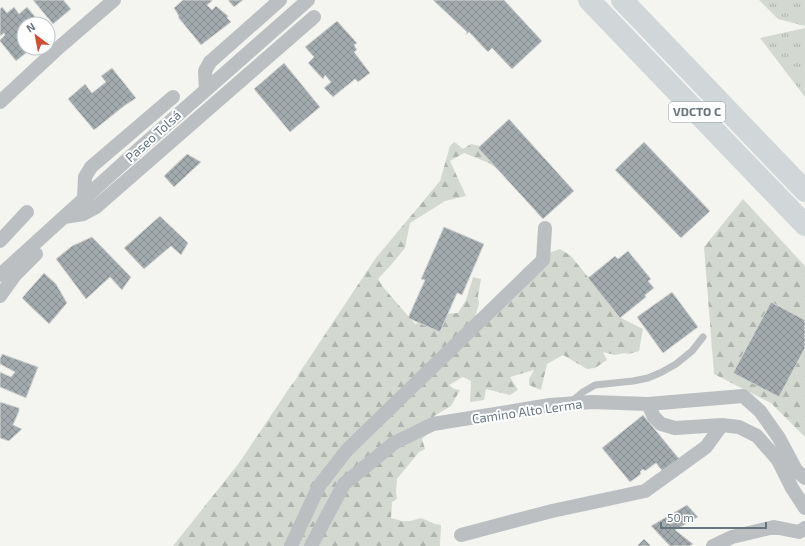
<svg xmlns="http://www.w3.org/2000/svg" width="805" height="546" font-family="'Exo 2',sans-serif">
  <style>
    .grass { fill: url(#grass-tufts) }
    .forest { fill: url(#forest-firs) }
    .building { fill: url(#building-cross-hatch); stroke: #d5d5d3 }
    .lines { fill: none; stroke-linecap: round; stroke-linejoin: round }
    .lane { stroke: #bbbfc2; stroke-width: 7 }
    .street { stroke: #bbbfc2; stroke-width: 14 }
    .highway { stroke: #d1d6d9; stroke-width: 22 }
    .labels { text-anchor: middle; stroke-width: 4; stroke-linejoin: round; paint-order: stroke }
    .shield { fill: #fff; stroke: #949ea5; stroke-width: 1 }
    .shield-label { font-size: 12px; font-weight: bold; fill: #66757e }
    .street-label { font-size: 13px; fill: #66757e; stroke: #fff }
  </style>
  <defs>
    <pattern id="grass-tufts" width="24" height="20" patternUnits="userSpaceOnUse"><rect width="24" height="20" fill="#d3d8d0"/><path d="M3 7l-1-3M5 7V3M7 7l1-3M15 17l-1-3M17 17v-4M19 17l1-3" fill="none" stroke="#afb4ae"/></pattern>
    <pattern id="forest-firs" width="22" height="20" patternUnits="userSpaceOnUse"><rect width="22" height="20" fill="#d3d8d0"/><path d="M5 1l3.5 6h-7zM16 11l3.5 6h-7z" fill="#afb4ae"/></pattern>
    <pattern id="building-cross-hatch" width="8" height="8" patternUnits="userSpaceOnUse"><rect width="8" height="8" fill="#a2aaae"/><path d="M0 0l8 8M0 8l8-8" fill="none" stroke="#888f93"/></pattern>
  </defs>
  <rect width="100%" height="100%" fill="#f4f4f0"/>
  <path class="grass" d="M 759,0 L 805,0 L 805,26 L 778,19 Z
    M 805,28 L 805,97 L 760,38 Z"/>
  <path class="forest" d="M 454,142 L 456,143 L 463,149 L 471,144 L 490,148 L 500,171 L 489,163 L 464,153 L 450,161 L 466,196 L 445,201 L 410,223 L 405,248 L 391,265 L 378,279 L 383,287 L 415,324 L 444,314 L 458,313 L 466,300 L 473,277 L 481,279 L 478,296 L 479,304 L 474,320 L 520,281 L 523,269 L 543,255 L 560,249 L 571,256 L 621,318 L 643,329 L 639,351 L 629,354 L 625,353 L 615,355 L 603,352 L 607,360 L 595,368 L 587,369 L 563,355 L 547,364 L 541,390 L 529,385 L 529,379 L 534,370 L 510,377 L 518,390 L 510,395 L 486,389 L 484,400 L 470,402 L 471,381 L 463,377 L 449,385 L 454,389 L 460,390 L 451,406 L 434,416 L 432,429 L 422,439 L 425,449 L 419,452 L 397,479 L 396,492 L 397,499 L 392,502 L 391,518 L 402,521 L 410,521 L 421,518 L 435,524 L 441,525 L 440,546 L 173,546 L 239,463 L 290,387 L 297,378 L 298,375 L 375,259 L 440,181 L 450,146 Z
    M 743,199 L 805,266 L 805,437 L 771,403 L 714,374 L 704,247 Z"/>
  <path class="building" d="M 33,0 L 64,0 L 64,1 L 71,9 L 53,24 Z
    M 183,0 L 212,0 L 212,1 L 207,5 L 212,10 L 216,6 L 228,16 L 227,18 L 231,22 L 201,45 L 178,17 L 179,16 L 174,8 Z
    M 228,0 L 243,0 L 234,7 Z
    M 433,0 L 504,0 L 542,41 L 512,69 L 492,48 L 488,52 L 469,32 L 466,35 L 467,32 Z
    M 2,7 L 7,13 L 14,7 L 19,14 L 27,7 L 41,24 L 24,24 L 24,48 L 32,48 L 16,61 L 0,41 L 0,40 L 5,35 L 4,33 L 0,36 L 0,9 Z
    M 337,21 L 357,43 L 354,45 L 357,50 L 354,52 L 370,73 L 358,82 L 355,79 L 333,97 L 324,88 L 331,82 L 325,75 L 323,79 L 308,63 L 314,57 L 305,47 Z
    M 284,63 L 320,107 L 290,132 L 254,89 Z
    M 112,68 L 136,98 L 124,106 L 94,130 L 68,99 L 85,84 L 92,93 L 106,82 L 101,76 Z
    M 509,119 L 574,191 L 543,219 L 478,148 Z
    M 644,142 L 710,211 L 681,238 L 615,170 Z
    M 187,154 L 201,162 L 174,187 L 164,176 Z
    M 160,216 L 188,243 L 181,255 L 171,246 L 144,269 L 124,248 Z
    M 444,227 L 484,244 L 462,295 L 457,293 L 440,332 L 408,318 L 425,280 L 421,279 Z
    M 92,237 L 131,277 L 122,290 L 110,277 L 86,299 L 56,259 L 72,246 Z
    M 628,251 L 651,279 L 648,281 L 654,288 L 645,295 L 646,297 L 620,318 L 588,278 L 615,256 L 618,259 Z
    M 44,273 L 56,284 L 67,303 L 49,324 L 22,298 Z
    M 672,292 L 698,327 L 663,353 L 637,317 Z
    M 771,302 L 805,320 L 805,348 L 779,397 L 733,373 Z
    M 2,354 L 38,367 L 26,398 L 0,387 L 0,372 L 11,377 L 15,372 L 0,364 L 0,359 Z
    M 0,402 L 19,408 L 19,411 L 13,425 L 22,429 L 9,441 L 0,438 Z
    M 643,415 L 680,460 L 664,473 L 656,463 L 645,471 L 643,469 L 640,472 L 641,474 L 630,482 L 602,448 Z
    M 687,505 L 698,517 L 675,530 L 693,544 L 690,546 L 670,546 L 651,526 Z
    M 644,539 L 651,546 L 637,546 Z"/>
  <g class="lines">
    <path class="lane" d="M 571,402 L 583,392 L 595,385 L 633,381 L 648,378 L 662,372 L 676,364 L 692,351 L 703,337"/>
    <path class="street" d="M 206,90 L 205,71 L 210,62 L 280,0
      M 0,102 L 56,50 L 114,0
      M 84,198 L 85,177 L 91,167 L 173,97
      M 64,217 L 83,214 L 96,207 L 314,17
      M 0,241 L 27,212
      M 0,275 L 140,148 L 308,0
      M 0,296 L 15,275 L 36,254
      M 648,404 L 654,417 L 661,424 L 675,428 L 722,425 L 739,427 L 757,436 L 778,460 L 792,488 L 805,508
      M 461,535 L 552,511 L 645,491 L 706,447 L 722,425
      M 291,546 L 319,486 L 347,450 L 543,260 L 545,228
      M 311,546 L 344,484 L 394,443 L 433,424 L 550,405 L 592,402 L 648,404 L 743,396 L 760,411 L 779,438 L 796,470 L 805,478
      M 713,546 L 732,537 L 774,527 L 799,532 L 805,528"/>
    <path class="highway" d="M 589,0 L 805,225
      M 622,0 L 805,191"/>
  </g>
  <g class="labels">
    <rect class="shield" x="669" y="102" width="56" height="20" rx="3"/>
    <g class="shield-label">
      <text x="697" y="116">VDCTO C</text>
    </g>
    <g class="street-label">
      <text transform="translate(153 136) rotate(-42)" y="5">Paseo Tolsá</text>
      <text transform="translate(527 411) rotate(-8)" y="5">Camino Alto Lerma</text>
    </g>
  </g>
  <g transform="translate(36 36) rotate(328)"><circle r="19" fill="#ffffff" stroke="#c2c8cb"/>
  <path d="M0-3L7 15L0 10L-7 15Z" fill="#ce4f36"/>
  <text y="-6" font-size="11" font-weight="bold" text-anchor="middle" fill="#66757e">N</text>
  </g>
  <path d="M661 522v6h105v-6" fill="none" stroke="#66757e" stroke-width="2"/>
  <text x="667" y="522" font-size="12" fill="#66757e" stroke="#ffffff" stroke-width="3" paint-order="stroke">50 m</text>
</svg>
